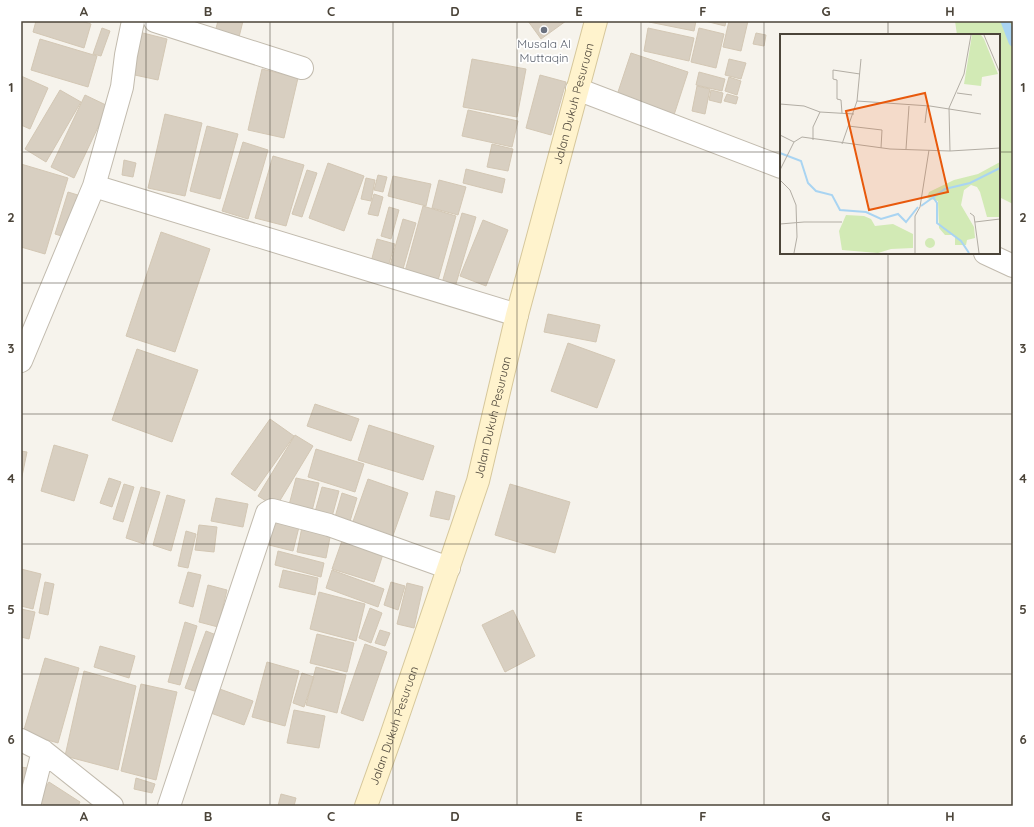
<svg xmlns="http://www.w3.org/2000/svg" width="1034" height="827" font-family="Quicksand,sans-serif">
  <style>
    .green { fill: #d2eab5 }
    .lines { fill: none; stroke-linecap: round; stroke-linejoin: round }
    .stream { stroke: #a9d4f2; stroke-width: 9 }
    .building { fill: #d8cfc1; stroke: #d3c7b4 }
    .street-casing { stroke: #c2bbae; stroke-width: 24 }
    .secondary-casing { stroke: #d6c79b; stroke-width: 24 }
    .street { stroke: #fff; stroke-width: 22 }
    .secondary { stroke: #fff3cd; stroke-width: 22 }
    .grid { fill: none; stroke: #4b4439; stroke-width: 1; stroke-opacity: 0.55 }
    .worship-dot { fill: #6b7280; stroke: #fff; stroke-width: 1.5 }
    .labels { text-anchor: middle; stroke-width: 3.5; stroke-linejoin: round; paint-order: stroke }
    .worship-label { font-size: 12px; fill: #5b616d; stroke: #fff }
    .street-label { font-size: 12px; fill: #4b4439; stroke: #fff }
    .inset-river { fill: none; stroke: #a9d4f2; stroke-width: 2 }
    .inset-road { fill: none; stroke: #b2ada4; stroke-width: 1 }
    .view { fill: #e8590c; fill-opacity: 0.15; stroke: #e8590c; stroke-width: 2 }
    .inset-edge { fill: none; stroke: #4b4439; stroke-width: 2 }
    .neatline { fill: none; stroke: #4b4439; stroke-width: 1.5 }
    .grid-label { font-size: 13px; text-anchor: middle; font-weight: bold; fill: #4b4439 }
  </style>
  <rect width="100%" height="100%" fill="#f6f3ec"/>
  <path class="green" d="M 955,21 L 1013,21 L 1013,204 L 999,197 L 999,35 L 957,35 Z"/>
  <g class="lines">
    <path class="stream" d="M 1005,21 L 1013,42"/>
  </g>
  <path class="building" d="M 36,21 L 81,21 L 91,24 L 84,48 L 33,32 Z
    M 218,21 L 243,21 L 239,37 L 215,32 Z
    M 528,21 L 566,21 L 541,39 Z
    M 649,21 L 696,21 L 694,31 L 649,22 Z
    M 705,21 L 726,21 L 725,26 Z
    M 729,21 L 748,21 L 741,51 L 723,47 Z
    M 102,28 L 110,31 L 101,56 L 93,54 Z
    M 648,28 L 694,38 L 689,61 L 644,51 Z
    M 699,28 L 724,34 L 716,68 L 691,62 Z
    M 139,32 L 167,39 L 158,80 L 130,74 Z
    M 756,33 L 766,35 L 764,46 L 753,44 Z
    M 40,39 L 97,56 L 88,87 L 31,70 Z
    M 631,53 L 688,72 L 673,118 L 616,98 Z
    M 472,59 L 526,69 L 517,117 L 463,107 Z
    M 729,59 L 746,63 L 741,79 L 725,75 Z
    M 262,69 L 298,78 L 284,138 L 248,130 Z
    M 699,72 L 725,79 L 722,91 L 696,85 Z
    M 540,75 L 566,82 L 551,135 L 526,128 Z
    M 21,76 L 48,88 L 30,129 L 21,125 Z
    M 729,77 L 741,81 L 737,95 L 725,91 Z
    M 697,86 L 710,89 L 705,114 L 692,111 Z
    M 60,90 L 81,102 L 46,162 L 25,149 Z
    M 711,90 L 723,93 L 721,103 L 709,100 Z
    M 727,94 L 738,97 L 736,104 L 724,101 Z
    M 85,95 L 108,106 L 74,178 L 51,167 Z
    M 468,110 L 518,121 L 512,147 L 462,136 Z
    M 165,114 L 202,123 L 185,196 L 148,188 Z
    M 207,126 L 238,134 L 220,199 L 190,191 Z
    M 243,142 L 268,150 L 248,219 L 222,211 Z
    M 492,144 L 513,149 L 508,171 L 487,167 Z
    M 273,156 L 304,165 L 286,226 L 255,218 Z
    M 124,160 L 136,163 L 133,177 L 122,175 Z
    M 328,163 L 364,176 L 344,231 L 309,218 Z
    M 21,164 L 68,178 L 45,254 L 21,247 Z
    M 466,169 L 505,179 L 502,193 L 463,183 Z
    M 307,170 L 317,173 L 302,217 L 292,214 Z
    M 378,175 L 387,177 L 383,192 L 374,190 Z
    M 393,176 L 431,184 L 426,206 L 388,196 Z
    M 366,178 L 375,180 L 371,201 L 361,199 Z
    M 439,180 L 466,187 L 458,215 L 432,208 Z
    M 68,192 L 81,196 L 68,238 L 55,234 Z
    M 374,194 L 383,197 L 378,216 L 368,214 Z
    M 423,206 L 456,216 L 437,284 L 404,275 Z
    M 389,207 L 399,210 L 391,239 L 381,236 Z
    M 462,213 L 476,217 L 455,287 L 442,283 Z
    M 403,219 L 416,223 L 403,269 L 390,265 Z
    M 483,220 L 508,230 L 486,286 L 460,276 Z
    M 161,232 L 210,249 L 175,352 L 126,336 Z
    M 377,239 L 395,244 L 388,267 L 371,262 Z
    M 548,314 L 600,325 L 596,342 L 544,332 Z
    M 568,343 L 615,360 L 597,408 L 551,391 Z
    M 137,349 L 198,370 L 172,442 L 112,420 Z
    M 315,404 L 359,419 L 351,441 L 307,426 Z
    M 270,419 L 294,436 L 255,491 L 231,474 Z
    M 369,425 L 434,446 L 423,480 L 358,460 Z
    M 295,435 L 313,446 L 276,507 L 258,496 Z
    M 54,445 L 88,455 L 74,501 L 41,491 Z
    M 316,449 L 364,464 L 355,492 L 308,477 Z
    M 21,451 L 27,452 L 21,481 Z
    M 109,478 L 121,482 L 112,507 L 100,503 Z
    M 296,478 L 319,483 L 310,519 L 287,513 Z
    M 368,479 L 408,493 L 390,544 L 350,530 Z
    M 124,484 L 134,487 L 123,522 L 113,519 Z
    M 510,484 L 570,502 L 555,553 L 495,535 Z
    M 141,487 L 160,492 L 144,544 L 126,538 Z
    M 322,487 L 339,491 L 330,524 L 313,519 Z
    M 436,491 L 455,496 L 449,520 L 430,516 Z
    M 342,493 L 357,498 L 348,528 L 333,524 Z
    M 167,495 L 185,500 L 171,551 L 153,545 Z
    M 216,498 L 248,504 L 243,527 L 211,521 Z
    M 277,513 L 301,519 L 293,551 L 269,545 Z
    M 303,522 L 332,527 L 326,558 L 297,552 Z
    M 199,525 L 217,527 L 214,552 L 195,550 Z
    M 186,531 L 196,534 L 188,568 L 178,566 Z
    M 344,535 L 385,548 L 374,582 L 332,569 Z
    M 278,551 L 324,563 L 321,577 L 275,565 Z
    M 21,569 L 41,574 L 33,609 L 21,606 Z
    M 283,570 L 318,578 L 315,595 L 279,587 Z
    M 332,570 L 384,589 L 378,607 L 326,588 Z
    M 188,572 L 201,575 L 193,607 L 179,603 Z
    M 45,582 L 54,584 L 48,615 L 39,613 Z
    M 391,582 L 405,586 L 398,610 L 384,605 Z
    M 407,583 L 423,587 L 414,628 L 397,624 Z
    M 208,585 L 227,590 L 218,627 L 199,622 Z
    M 319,592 L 365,604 L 356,641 L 310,629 Z
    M 370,608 L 382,613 L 371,643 L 359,638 Z
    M 21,609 L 35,612 L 29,639 L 21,637 Z
    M 513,610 L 535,656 L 505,672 L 482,625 Z
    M 185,622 L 197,626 L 180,685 L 168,682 Z
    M 380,630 L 390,633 L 385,646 L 375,643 Z
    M 206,631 L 224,638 L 204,694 L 185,688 Z
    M 317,634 L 354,643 L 347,672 L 310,663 Z
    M 365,644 L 387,652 L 363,721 L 341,713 Z
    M 100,646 L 135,656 L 129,678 L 94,667 Z
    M 45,658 L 79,668 L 58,743 L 23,733 Z
    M 267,662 L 299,671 L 285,726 L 252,717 Z
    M 316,667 L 346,675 L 337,713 L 306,705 Z
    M 84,671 L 136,686 L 118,770 L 65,756 Z
    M 302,673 L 314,677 L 304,707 L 293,703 Z
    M 141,684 L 177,692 L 156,780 L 121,771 Z
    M 217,688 L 253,701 L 244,725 L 208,712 Z
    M 294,710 L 325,716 L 319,748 L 287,743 Z
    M 21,767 L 27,768 L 22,793 L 21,793 Z
    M 136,778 L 155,784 L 152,793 L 134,789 Z
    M 49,782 L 80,802 L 78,806 L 46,806 L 37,800 Z
    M 281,794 L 296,798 L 294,806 L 278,806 Z"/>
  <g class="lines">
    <g class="street-casing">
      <path id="street" d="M 155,21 L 302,68
        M 577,89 L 781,167
        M 94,186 L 517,315
        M 985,253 L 1013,266
        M 21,361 L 94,186 L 122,87 L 126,55 L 133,21
        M 21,740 L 43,751 L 112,806
        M 29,806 L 43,751
        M 169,806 L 267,513 L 272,510 L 329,525 L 449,568"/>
    </g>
    <g class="secondary-casing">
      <g id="secondary">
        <path id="s1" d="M 366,806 L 390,739 L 478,481 L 517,315 L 596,21"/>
      </g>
    </g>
    <use href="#street" class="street"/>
    <use href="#secondary" class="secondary"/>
  </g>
  <path class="grid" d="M 146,21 L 146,806M 270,21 L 270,806M 393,21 L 393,806M 517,21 L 517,806M 641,21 L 641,806M 764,21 L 764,806M 888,21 L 888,35M 21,152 L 781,152M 999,152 L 1013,152M 888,253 L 888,806M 21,283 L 1013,283M 21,414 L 1013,414M 21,544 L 1013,544M 21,674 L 1013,674"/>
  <circle class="worship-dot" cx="544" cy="30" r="4"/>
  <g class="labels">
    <g class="worship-label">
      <text x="544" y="48">Musala Al<tspan x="544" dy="14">Muttaqin</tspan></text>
    </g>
    <g class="street-label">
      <text dy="4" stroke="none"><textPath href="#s1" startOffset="733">Jalan Dukuh Pesuruan</textPath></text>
      <text dy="4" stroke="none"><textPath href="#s1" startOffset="409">Jalan Dukuh Pesuruan</textPath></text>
      <text dy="4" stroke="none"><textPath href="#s1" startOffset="85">Jalan Dukuh Pesuruan</textPath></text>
    </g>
  </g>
  <g transform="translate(780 34)">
    <rect width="220" height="220" fill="#f6f3ec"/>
    <path d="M 192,1 L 201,1 L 204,5 L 218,40 L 202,43 L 201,52 L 184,50 ZM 220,128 L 220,183 L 207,183 L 200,158 L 197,153 L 191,151 L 184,156 L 181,171 L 194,193 L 195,204 L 187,206 L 186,211 L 175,211 L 175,201 L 165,201 L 159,194 L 158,167 L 147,164 L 149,158 L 174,146 L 198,140 ZM 66,181 L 84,182 L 91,185 L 95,192 L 113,190 L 133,200 L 133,214 L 111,215 L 98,219 L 62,216 L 59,197 ZM145 209a5 5 0 1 1 10 0a5 5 0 1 1-10 0Z" fill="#d2eab5"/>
    <path class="inset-river" d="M 0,119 L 21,127 L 28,149 L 36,157 L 52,161 L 60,176 L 86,178 L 101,185 L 118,180 L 126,188 L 138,173M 153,163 L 157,169 L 157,189 L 181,207 L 189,219M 141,172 L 165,155 L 190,149 L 220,134"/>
    <path class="inset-road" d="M 204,1 L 220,39M 177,59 L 192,61M 77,67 L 150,72 L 201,80M 0,70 L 24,72 L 40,78M 62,79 L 61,66 L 57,65 L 57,46 L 53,45 L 53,36 L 80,40M 145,89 L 147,72M 68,92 L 102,96 L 101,114M 0,101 L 14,108M 33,106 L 33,93 L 40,78 L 74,80M 62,110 L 77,67 L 81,25M 126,115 L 129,72M 170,117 L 169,74 L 184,40 L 191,1M 0,136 L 14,108 L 22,103 L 110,115 L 170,117 L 220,114M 0,146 L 10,156 L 16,171 L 17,203 L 14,219M 190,179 L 194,182 L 199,219M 195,188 L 220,185M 0,190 L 24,188 L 62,188M 135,219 L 135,182 L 140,173 L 149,116"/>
    <path class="view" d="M 145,59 L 168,158 L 89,176 L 66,77 Z"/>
    <rect width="220" height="220" class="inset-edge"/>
  </g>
  <rect width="1034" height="827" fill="none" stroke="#ffffff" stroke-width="44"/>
  <rect x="22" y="22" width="990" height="783" class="neatline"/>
  <g class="grid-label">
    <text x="84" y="16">A</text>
    <text x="208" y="16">B</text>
    <text x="331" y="16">C</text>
    <text x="455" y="16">D</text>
    <text x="579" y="16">E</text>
    <text x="703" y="16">F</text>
    <text x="826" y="16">G</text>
    <text x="950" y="16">H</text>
    <text x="11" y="92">1</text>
    <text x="1023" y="92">1</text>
    <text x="11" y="222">2</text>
    <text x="1023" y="222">2</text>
    <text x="11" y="353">3</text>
    <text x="1023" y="353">3</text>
    <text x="11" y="483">4</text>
    <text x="1023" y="483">4</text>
    <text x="11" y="614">5</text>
    <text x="1023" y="614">5</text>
    <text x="11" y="744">6</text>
    <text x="1023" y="744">6</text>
    <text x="84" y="821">A</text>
    <text x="208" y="821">B</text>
    <text x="331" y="821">C</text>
    <text x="455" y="821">D</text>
    <text x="579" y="821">E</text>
    <text x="703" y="821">F</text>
    <text x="826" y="821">G</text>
    <text x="950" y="821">H</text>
  </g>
</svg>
